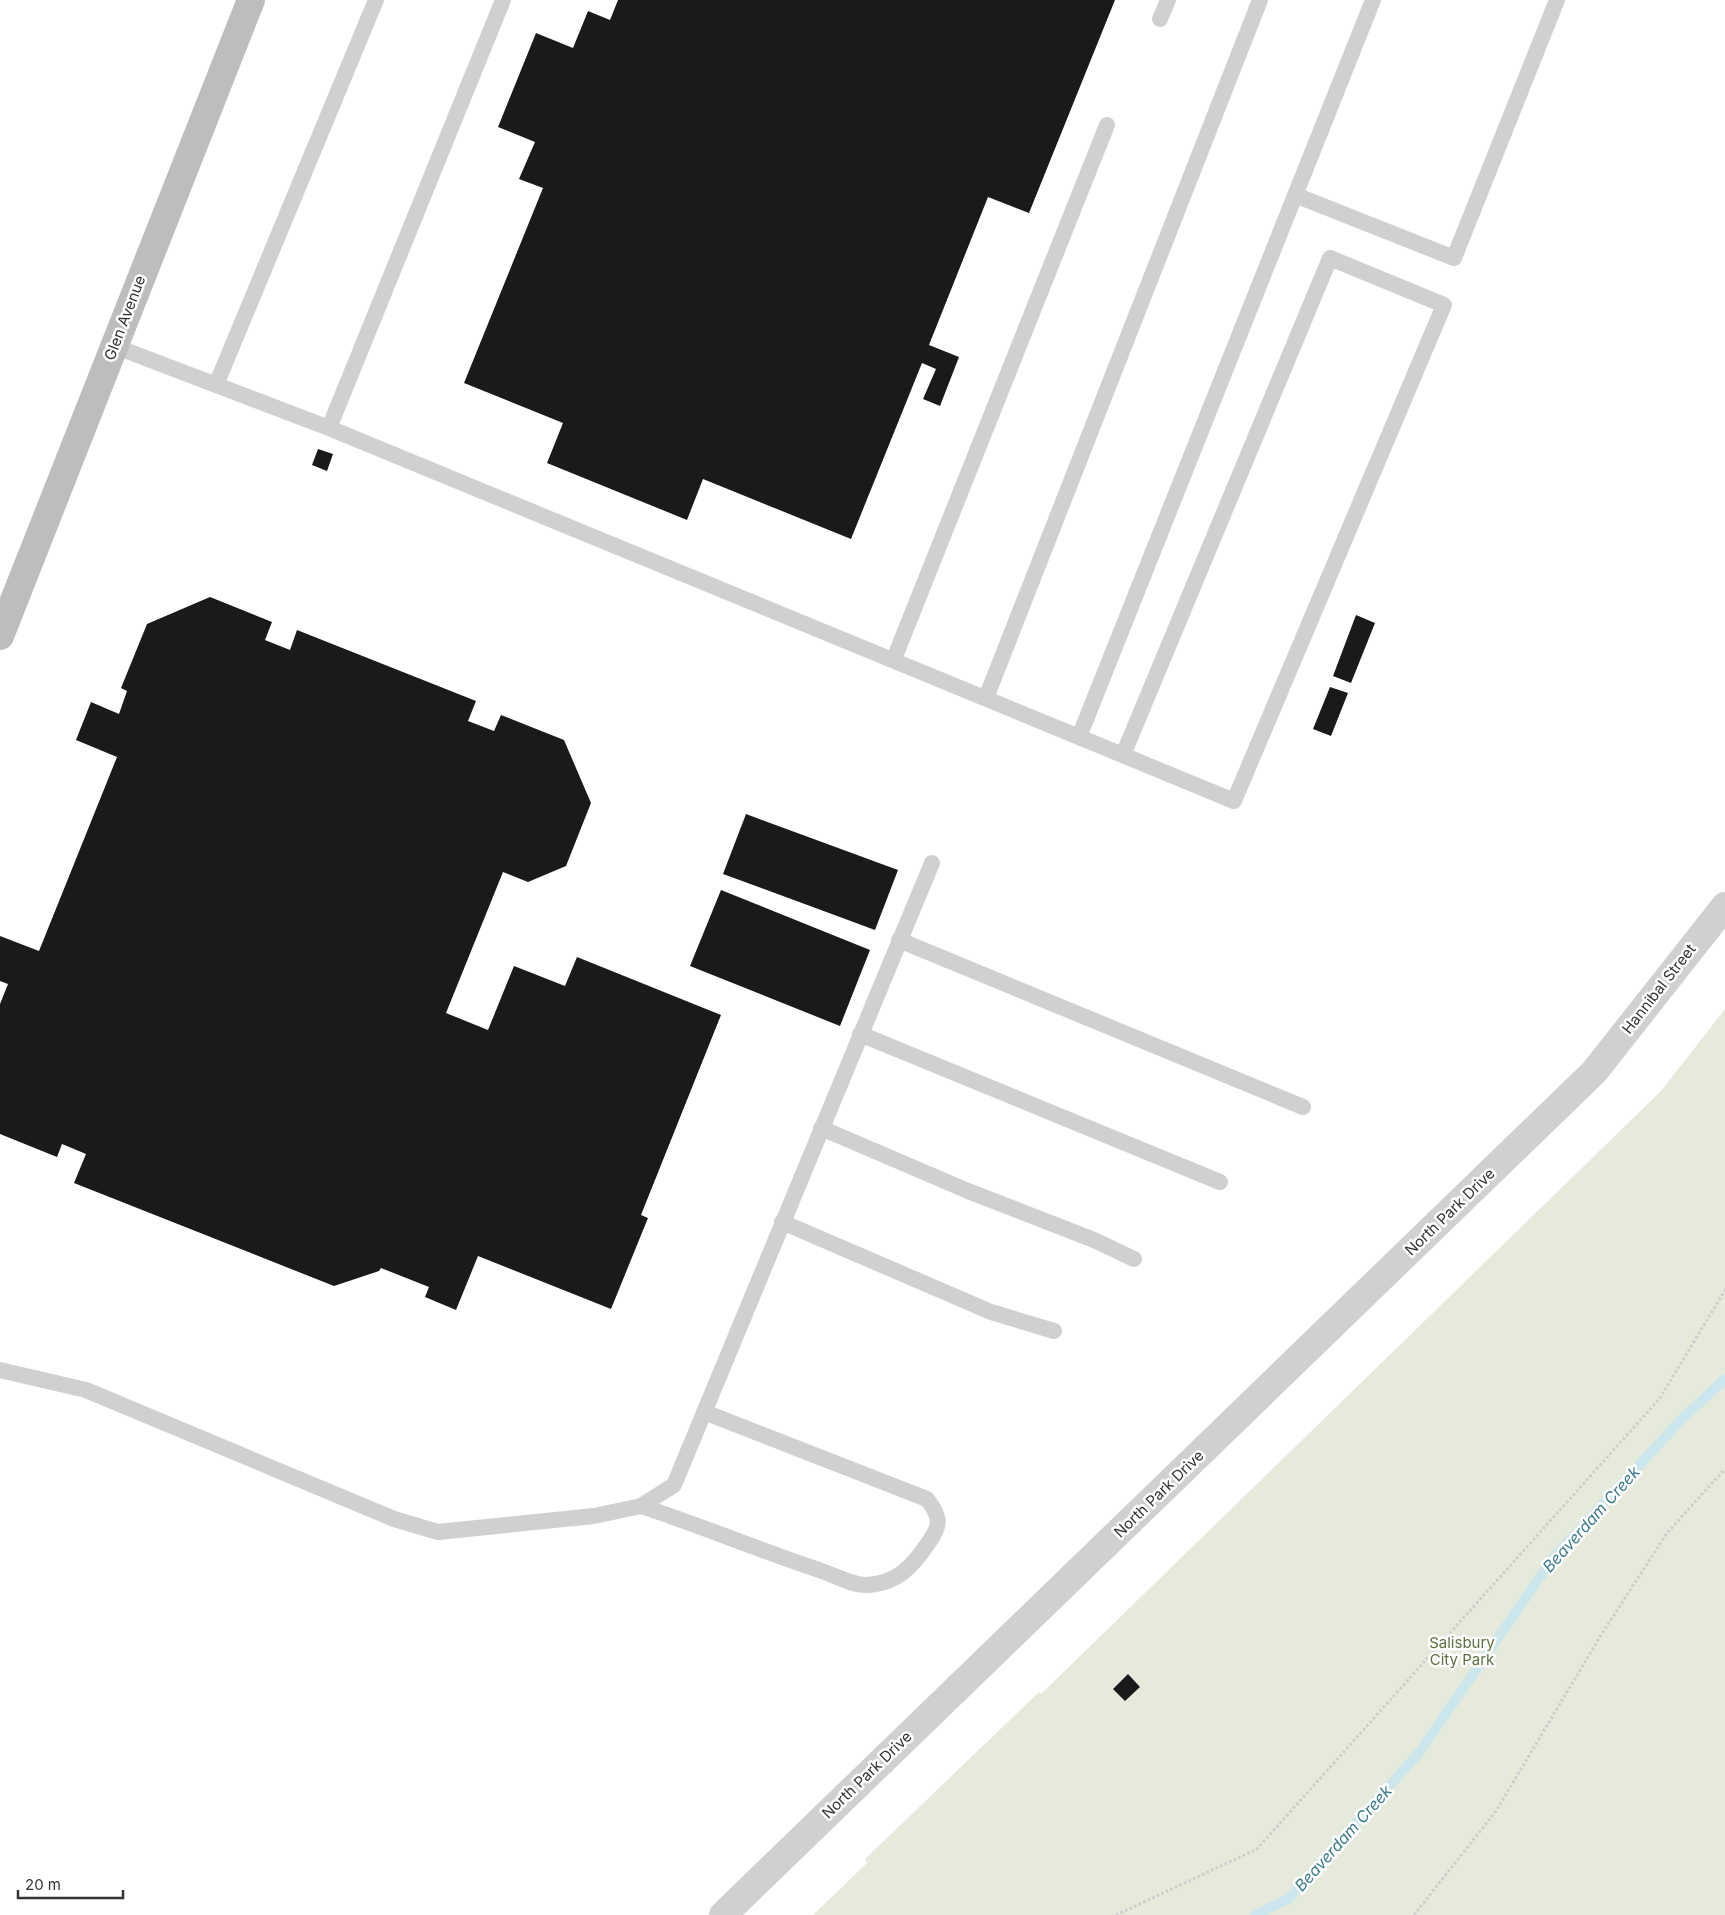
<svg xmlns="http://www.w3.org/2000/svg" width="1725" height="1915" font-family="Inter,sans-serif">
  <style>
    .green { fill: #e5eadb }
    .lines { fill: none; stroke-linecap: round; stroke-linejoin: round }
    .stream { stroke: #cbe6ec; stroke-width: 10 }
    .building { fill: #1a1a1a }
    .path { stroke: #cdcdcd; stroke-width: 3; stroke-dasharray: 2.5 2.5; stroke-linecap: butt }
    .lane { stroke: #d0d0d0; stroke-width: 16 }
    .street { stroke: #d0d0d0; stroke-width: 28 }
    .secondary { stroke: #bdbdbd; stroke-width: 28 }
    .labels { text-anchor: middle; stroke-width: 5; stroke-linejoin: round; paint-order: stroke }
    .street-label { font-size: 15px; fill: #333; stroke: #fff }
    .park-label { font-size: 15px; fill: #60703e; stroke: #fff }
    .water-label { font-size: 16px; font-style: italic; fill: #3a7b8a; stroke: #fff }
  </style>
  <rect width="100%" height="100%" fill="#fff"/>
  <path class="green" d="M 1725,1009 L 1725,1915 L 813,1915 L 867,1863 L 865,1859 L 1039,1692 L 1041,1694 L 1661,1091 Z"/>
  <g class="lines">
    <path class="stream" d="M 1255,1915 L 1288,1899 L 1418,1754 L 1553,1558 L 1681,1420 L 1725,1379"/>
  </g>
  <path class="building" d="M 618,0 L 1115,0 L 1029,213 L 988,197 L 929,345 L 959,357 L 940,406 L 923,399 L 936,369 L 922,363 L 851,539 L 703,479 L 687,520 L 547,463 L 563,423 L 464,383 L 543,188 L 519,179 L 535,142 L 498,127 L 536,33 L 573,48 L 588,11 L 610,20 Z
    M 318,449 L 333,454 L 327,471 L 312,465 Z
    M 210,597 L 272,622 L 265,640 L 290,650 L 297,630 L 476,701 L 468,721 L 494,731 L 501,715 L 564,740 L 591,803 L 566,866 L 528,882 L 503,872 L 446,1013 L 488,1030 L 514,966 L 565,986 L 577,957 L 721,1015 L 641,1215 L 648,1218 L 611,1309 L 478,1256 L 456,1310 L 425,1297 L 429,1287 L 381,1268 L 379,1271 L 334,1286 L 74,1183 L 86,1154 L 62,1144 L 57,1157 L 0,1134 L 0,1004 L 8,984 L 0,981 L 0,936 L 39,951 L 117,757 L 76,740 L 91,702 L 119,714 L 127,691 L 121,688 L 147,624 Z
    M 1356,615 L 1375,623 L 1351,683 L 1333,676 Z
    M 1330,687 L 1348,693 L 1331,736 L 1313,729 Z
    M 746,814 L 898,870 L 875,930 L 723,874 Z
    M 721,890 L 870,950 L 840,1026 L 690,966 Z
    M 1128,1674 L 1140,1687 L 1125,1701 L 1113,1689 Z"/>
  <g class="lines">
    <path class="path" d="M 1116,1915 L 1257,1849 L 1660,1398 L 1725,1290
      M 1414,1915 L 1496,1811 L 1601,1635 L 1667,1533 L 1725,1469"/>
    <path class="lane" d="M 1160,19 L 1168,0
      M 1295,195 L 1454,258 L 1557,0
      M 114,346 L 329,428 L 503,0
      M 216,385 L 376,0
      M 329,428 L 1079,737 L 1373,0
      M 894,659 L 1107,125
      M 986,698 L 1260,0
      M 1079,737 L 1234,801 L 1444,305 L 1330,258 L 1123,755
      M 899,940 L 1303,1107
      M 860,1034 L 1220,1182
      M 821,1128 L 968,1191 L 1094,1240 L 1134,1259
      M 782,1222 L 991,1312 L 1054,1331
      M 0,1370 L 86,1390 L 394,1519 L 438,1532 L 594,1516 L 641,1506 L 674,1485 L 932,863
      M 641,1506 C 702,1526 759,1550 819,1570 C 834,1575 851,1585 866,1585 C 897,1584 913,1566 929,1542 C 942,1524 940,1516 927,1499 L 704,1412"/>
    <path class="street" d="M 723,1915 L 1594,1072 L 1725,906"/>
    <path class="secondary" d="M 0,636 L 251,0"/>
  </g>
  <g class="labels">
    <g class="street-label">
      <text transform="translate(125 318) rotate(-69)" y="5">Glen Avenue</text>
      <text transform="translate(1659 989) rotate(-52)" y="5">Hannibal Street</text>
      <text transform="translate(1450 1212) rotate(-44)" y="5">North Park Drive</text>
      <text transform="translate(1159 1494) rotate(-44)" y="5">North Park Drive</text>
      <text transform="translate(867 1775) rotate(-44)" y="5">North Park Drive</text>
    </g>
    <g class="park-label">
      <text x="1462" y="1648">Salisbury<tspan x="1462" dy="17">City Park</tspan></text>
    </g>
    <g class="water-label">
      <text transform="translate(1591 1519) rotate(-48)" y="6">Beaverdam Creek</text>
      <text transform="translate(1343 1838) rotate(-48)" y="6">Beaverdam Creek</text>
    </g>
  </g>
  <path d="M18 1890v8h105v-8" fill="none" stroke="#333333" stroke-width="2.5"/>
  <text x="25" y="1890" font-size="15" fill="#333333" stroke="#ffffff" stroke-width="4" paint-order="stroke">20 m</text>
</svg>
